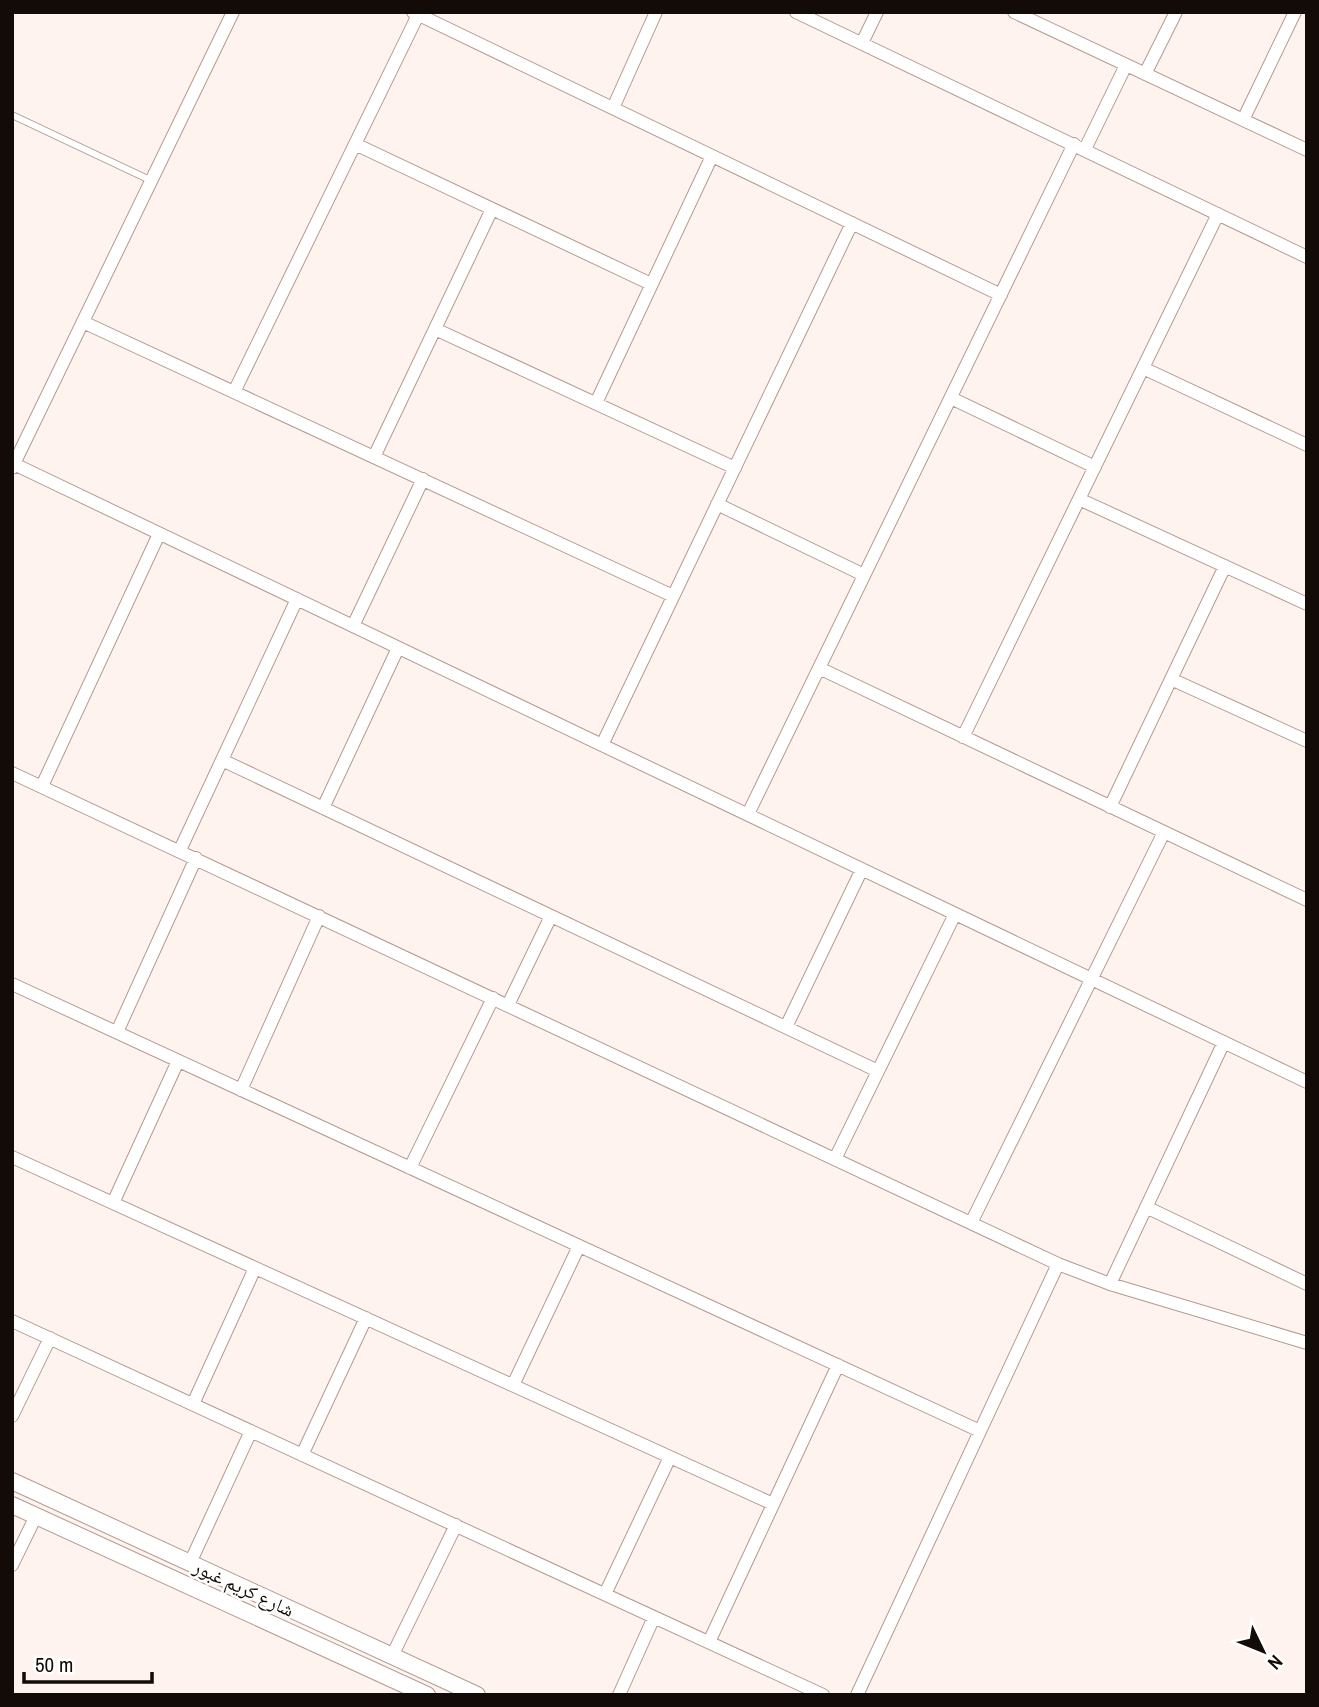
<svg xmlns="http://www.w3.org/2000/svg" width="1319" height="1707" font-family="'Archivo Narrow','Noto Naskh Arabic',sans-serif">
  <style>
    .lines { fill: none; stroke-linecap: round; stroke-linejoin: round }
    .service-casing { stroke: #b39a90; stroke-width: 8 }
    .minor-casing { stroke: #b39a90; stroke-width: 14 }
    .tertiary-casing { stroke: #b39a90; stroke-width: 18 }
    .service { stroke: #fff; stroke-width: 6 }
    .minor { stroke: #fff; stroke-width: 12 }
    .tertiary { stroke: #fff; stroke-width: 16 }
    .labels { text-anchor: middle; stroke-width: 5; stroke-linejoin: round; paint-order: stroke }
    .street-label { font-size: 19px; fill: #130b07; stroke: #fff }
  </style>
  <rect width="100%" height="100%" fill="#fef3ee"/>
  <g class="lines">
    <g class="service-casing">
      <path id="service" d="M 12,115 L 152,181"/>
    </g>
    <g class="minor-casing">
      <path id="minor" d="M 413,12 L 1001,295
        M 796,12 L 1307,257
        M 1014,12 L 1307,150
        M 862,43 L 877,12
        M 1145,74 L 1176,12
        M 613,108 L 656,12
        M 1243,120 L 1295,12
        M 355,144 L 651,284
        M 1085,149 L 1126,65
        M 83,322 L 673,596
        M 435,329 L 735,468
        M 1143,368 L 1307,445
        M 234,392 L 418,15
        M 951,398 L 1095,467
        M 596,403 L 712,156
        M 374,457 L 492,209
        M 14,464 L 1307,1082
        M 12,468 L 233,12
        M 1079,499 L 1307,604
        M 717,504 L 864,575
        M 353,626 L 423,479
        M 819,668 L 1307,900
        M 1171,679 L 1307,741
        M 963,737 L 1218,214
        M 602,745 L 852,223
        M 222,760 L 878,1071
        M 12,773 L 1058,1264 L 1110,1284 L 1307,1343
        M 42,786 L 159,534
        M 1110,807 L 1225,566
        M 323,808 L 398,648
        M 748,814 L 1074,144
        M 180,850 L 297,599
        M 12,984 L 980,1431
        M 508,1005 L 551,916
        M 786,1027 L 862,869
        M 117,1032 L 196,858
        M 241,1090 L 319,916
        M 12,1157 L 773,1504
        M 835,1159 L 955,914
        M 410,1168 L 493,998
        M 113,1203 L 178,1061
        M 1146,1207 L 1307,1284
        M 971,1223 L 1164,832
        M 1110,1284 L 1224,1042
        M 12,1321 L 823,1695
        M 513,1385 L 579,1246
        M 193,1404 L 255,1268
        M 12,1416 L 50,1338
        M 302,1455 L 366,1318
        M 190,1563 L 251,1431
        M 12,1565 L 36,1516
        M 605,1594 L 670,1457
        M 709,1642 L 838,1365
        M 392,1656 L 456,1525
        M 619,1695 L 654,1617
        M 857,1695 L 1058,1264"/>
    </g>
    <g class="tertiary-casing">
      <path id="tertiary" d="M 12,1481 L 477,1695
        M 12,1505 L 427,1695"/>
    </g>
    <use href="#service" class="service"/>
    <use href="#minor" class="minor"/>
    <use href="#tertiary" class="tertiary"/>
  </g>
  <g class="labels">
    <g class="street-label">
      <text transform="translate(244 1588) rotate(25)" y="7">شارع كريم غبور</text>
    </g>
  </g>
  <rect width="1319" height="1707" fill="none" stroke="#130b07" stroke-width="28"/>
  <g transform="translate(1263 1651) rotate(133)" stroke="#ffffff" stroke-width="5" paint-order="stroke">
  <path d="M0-5L12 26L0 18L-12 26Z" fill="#130b07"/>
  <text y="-10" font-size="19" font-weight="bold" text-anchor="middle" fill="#130b07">N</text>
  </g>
  <path d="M24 1672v10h128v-10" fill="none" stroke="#130b07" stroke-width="3.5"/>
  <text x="35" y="1672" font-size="21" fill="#130b07" stroke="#ffffff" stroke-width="5" paint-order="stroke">50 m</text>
</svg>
